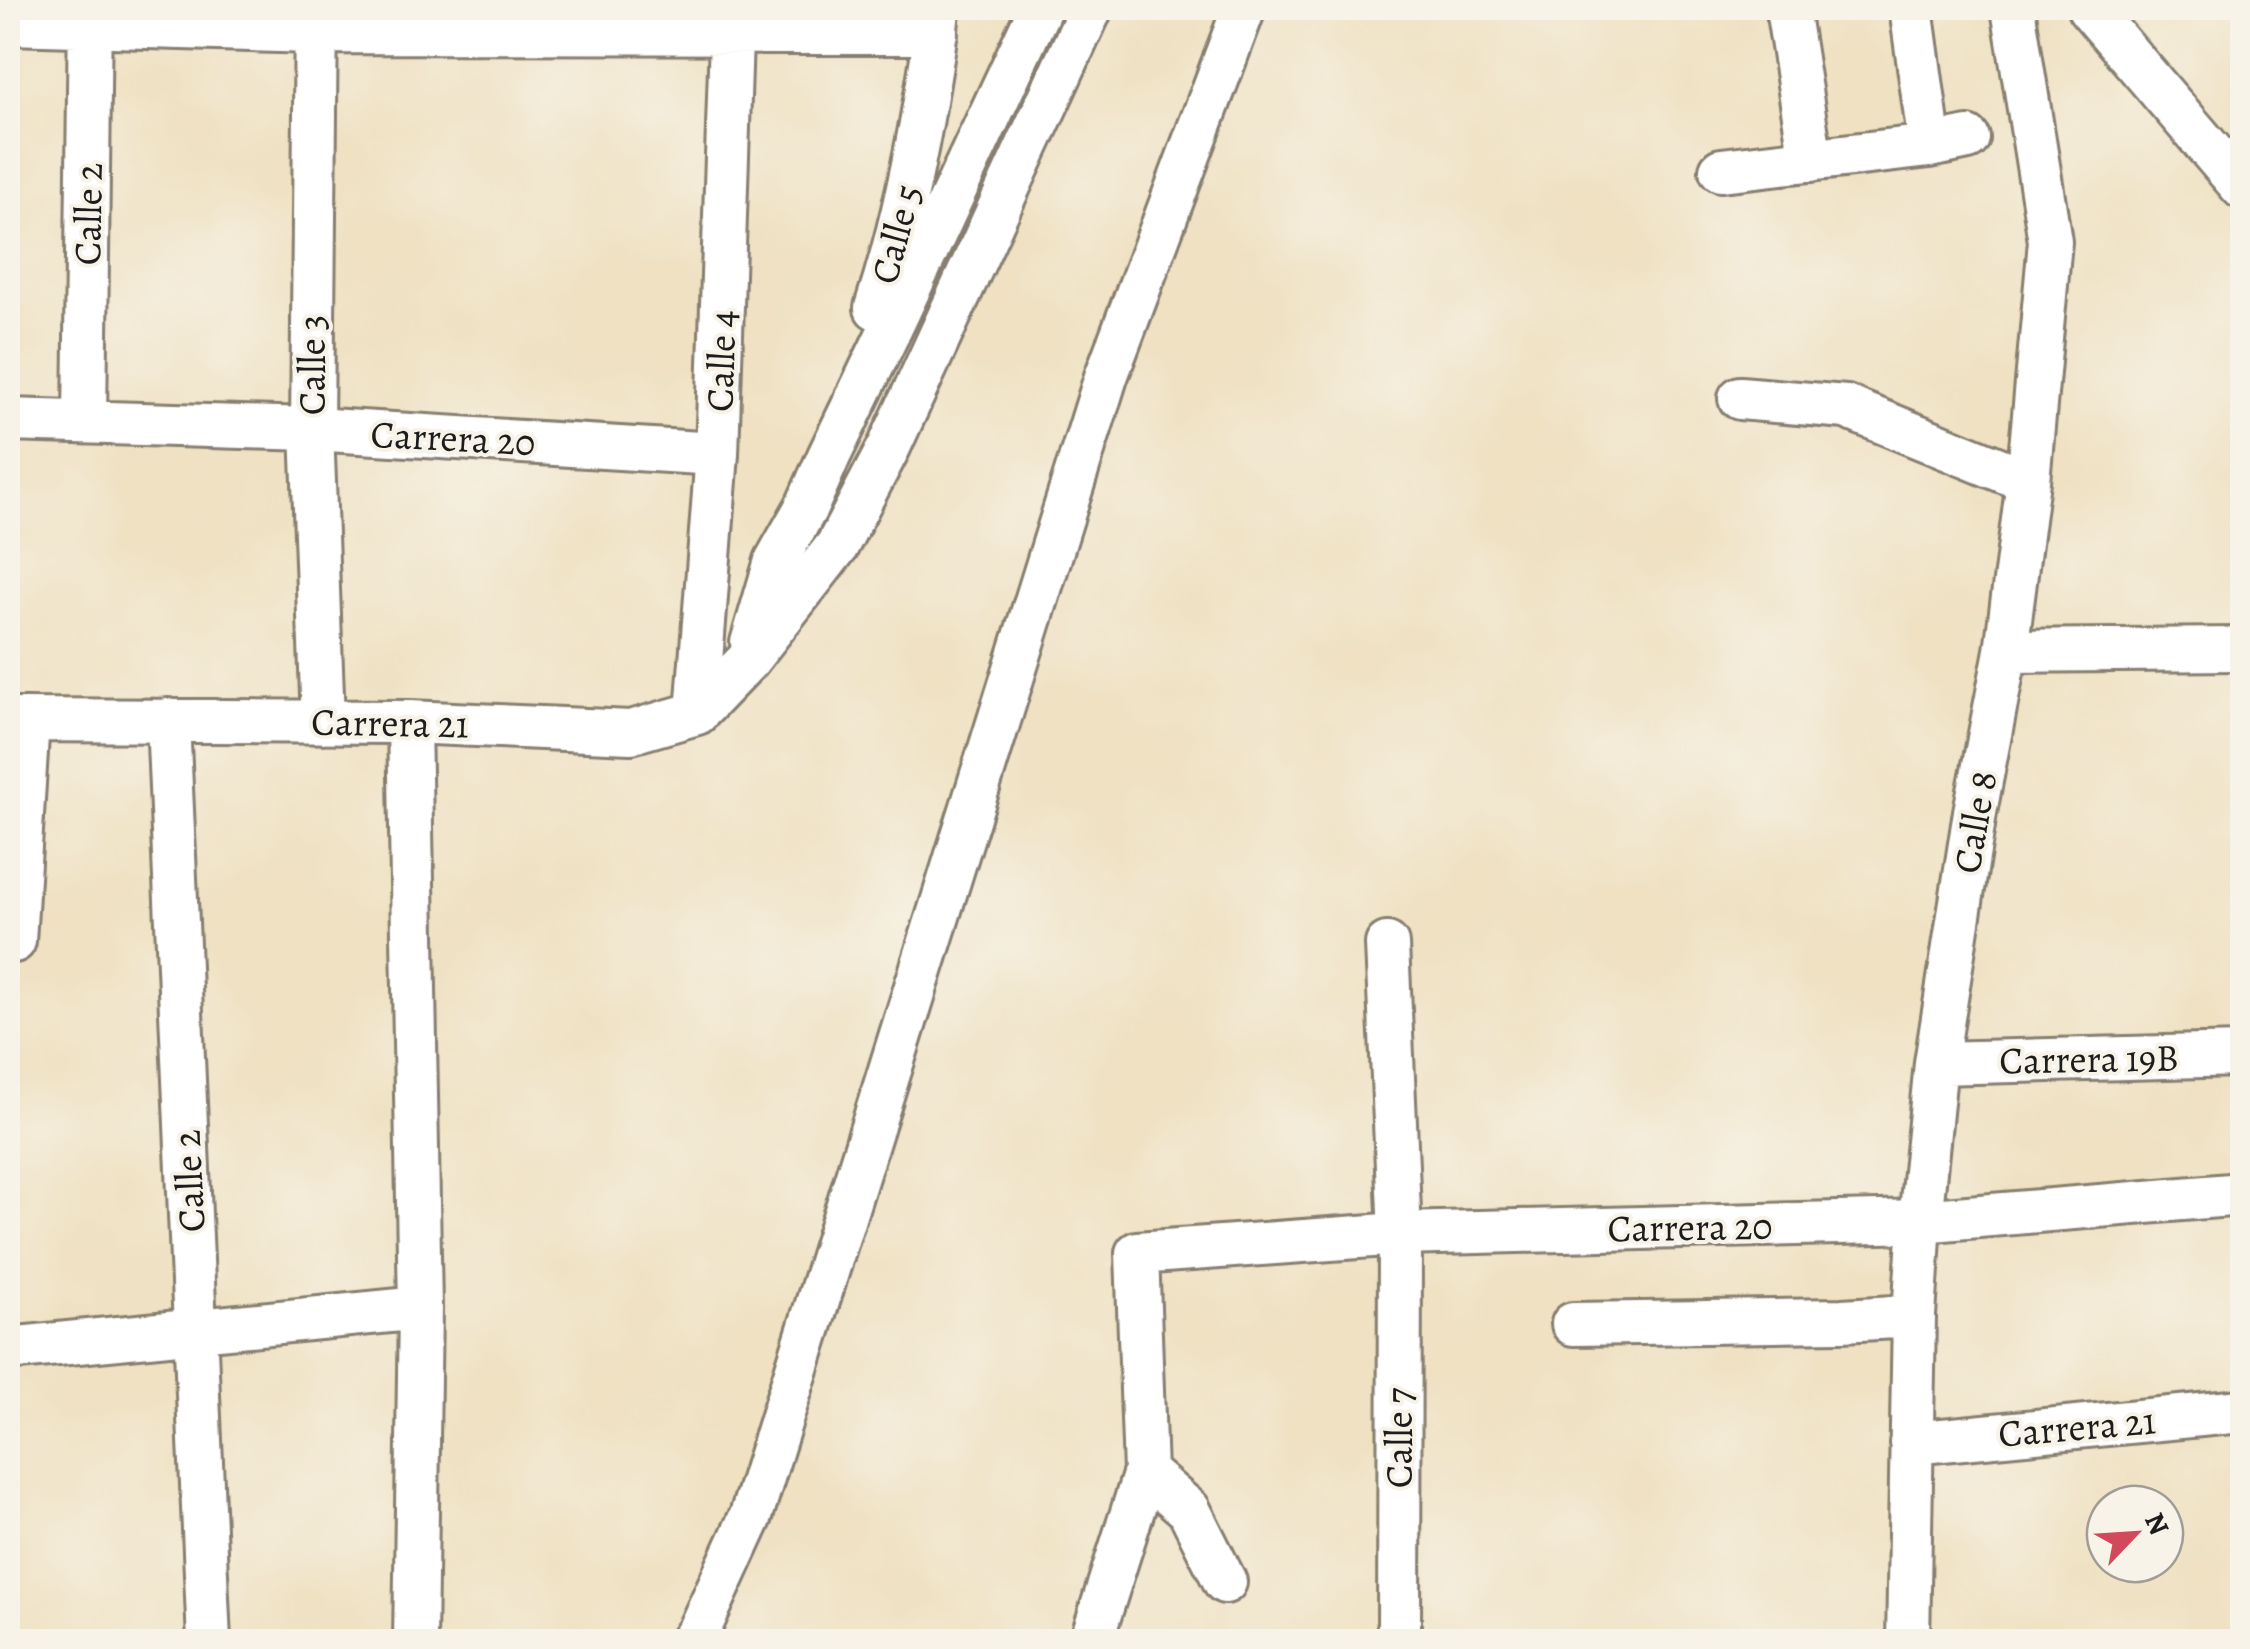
<svg xmlns="http://www.w3.org/2000/svg" width="2250" height="1649" font-family="Alegreya,serif">
  <style>
    .lines { fill: none; stroke-linecap: round; stroke-linejoin: round }
    .minor-casing { stroke: #867e6f; stroke-width: 48 }
    .minor { stroke: #fff; stroke-width: 42 }
    .labels { text-anchor: middle; stroke-width: 8; stroke-linejoin: round; paint-order: stroke }
    .street-label { font-size: 38px; fill: #1c1c1c; stroke: #f7f3e8 }
  </style>
  <rect width="100%" height="100%" fill="#f7f3e8"/>
  <filter id="ink" filterUnits="userSpaceOnUse"><feTurbulence type="fractalNoise" baseFrequency=".01" numOctaves="2"/><feDisplacementMap in="SourceGraphic" scale="20" xChannelSelector="R" yChannelSelector="G"/><feConvolveMatrix kernelMatrix="1 2 1 2 8 2 1 2 1" color-interpolation-filters="sRGB"/></filter>
  <filter id="wash" filterUnits="userSpaceOnUse"><feTurbulence type="fractalNoise" baseFrequency=".0048" numOctaves="4" result="noise"/><feDisplacementMap in="SourceGraphic" scale="40" xChannelSelector="R" yChannelSelector="G"/><feGaussianBlur stdDeviation="2.25" result="paint"/><feColorMatrix in="noise" values="0 0 0 0 0 0 0 0 0 0 0 0 0 0 0 0 0 1.4 0 .05"/><feComposite in="paint" operator="in"/></filter>
  <g filter="url(#wash)">
    <rect width="100%" height="100%" fill="#efe1c2"/>
  </g>
  <g filter="url(#ink)">
    <g class="lines">
      <g class="minor-casing">
        <path id="minor" d="M 316,8 L 312,429 L 323,722
          M 1787,8 L 1811,160
          M 1911,8 L 1930,146
          M 2089,8 L 2242,187
          M 8,23 L 315,32 L 936,33
          M 1721,170 L 1930,146 L 1968,138
          M 876,308 C 898,240 913,171 925,101 C 930,70 936,39 938,8
          M 1740,398 L 1846,407 L 2028,481
          M 8,420 L 312,429 L 717,454
          M 85,421 L 90,8
          M 752,643 L 776,561 L 807,506 L 829,456 L 895,319 L 1040,8
          M 2006,651 L 2242,649
          M 697,713 L 717,454 L 732,8
          M 8,720 L 409,722 L 631,732 L 697,713 L 748,660 L 837,546 L 889,447 L 1091,8
          M 168,720 L 209,1642
          M 409,722 L 420,1308 L 415,1642
          M 14,941 L 28,720
          M 1387,944 L 1400,1234 L 1399,1642
          M 1936,1063 L 2242,1055
          M 1573,1324 L 1842,1320 L 1914,1316
          M 8,1349 L 420,1308
          M 1911,1443 L 2242,1411
          M 1145,1472 L 1189,1510 L 1225,1582
          M 691,1642 L 698,1632 L 751,1516 L 1106,377 L 1244,8
          M 1091,1642 L 1145,1472 L 1137,1253 L 1400,1234 L 1920,1221 L 2242,1194
          M 1908,1642 L 1914,1316 L 1920,1221 L 1936,1063 L 1975,812 L 2006,651 L 2028,481 L 2050,241 L 2013,8"/>
      </g>
      <use href="#minor" class="minor"/>
    </g>
  </g>
  <g class="labels">
    <g class="street-label">
      <text transform="translate(88 214) rotate(-89)" y="13">Calle 2</text>
      <text transform="translate(896 234) rotate(-75)" y="13">Calle 5</text>
      <text transform="translate(721 361) rotate(-88)" y="13">Calle 4</text>
      <text transform="translate(312 365) rotate(-90)" y="13">Calle 3</text>
      <text transform="translate(453 438) rotate(3)" y="13">Carrera 20</text>
      <text transform="translate(390 723) rotate(1)" y="13">Carrera 21</text>
      <text transform="translate(1975 822) rotate(-80)" y="13">Calle 8</text>
      <text transform="translate(2089 1059) rotate(-1)" y="13">Carrera 19B</text>
      <text transform="translate(189 1181) rotate(-93)" y="13">Calle 2</text>
      <text transform="translate(1690 1227) rotate(-1)" y="13">Carrera 20</text>
      <text transform="translate(2077 1427) rotate(-5)" y="13">Carrera 21</text>
      <text transform="translate(1399 1438) rotate(-90)" y="13">Calle 7</text>
    </g>
  </g>
  <rect width="2250" height="1649" fill="none" stroke="#f7f3e8" stroke-width="40"/>
  <g transform="translate(2135 1534) rotate(65)"><circle r="48" fill="#f7f3e8" stroke="#9f9d96" stroke-width="2.5"/>
  <path d="M0-8L18 38L0 25L-18 38Z" fill="#d1495b"/>
  <text y="-15" font-size="28" font-weight="bold" text-anchor="middle" fill="#1c1c1c">N</text>
  </g>
</svg>
